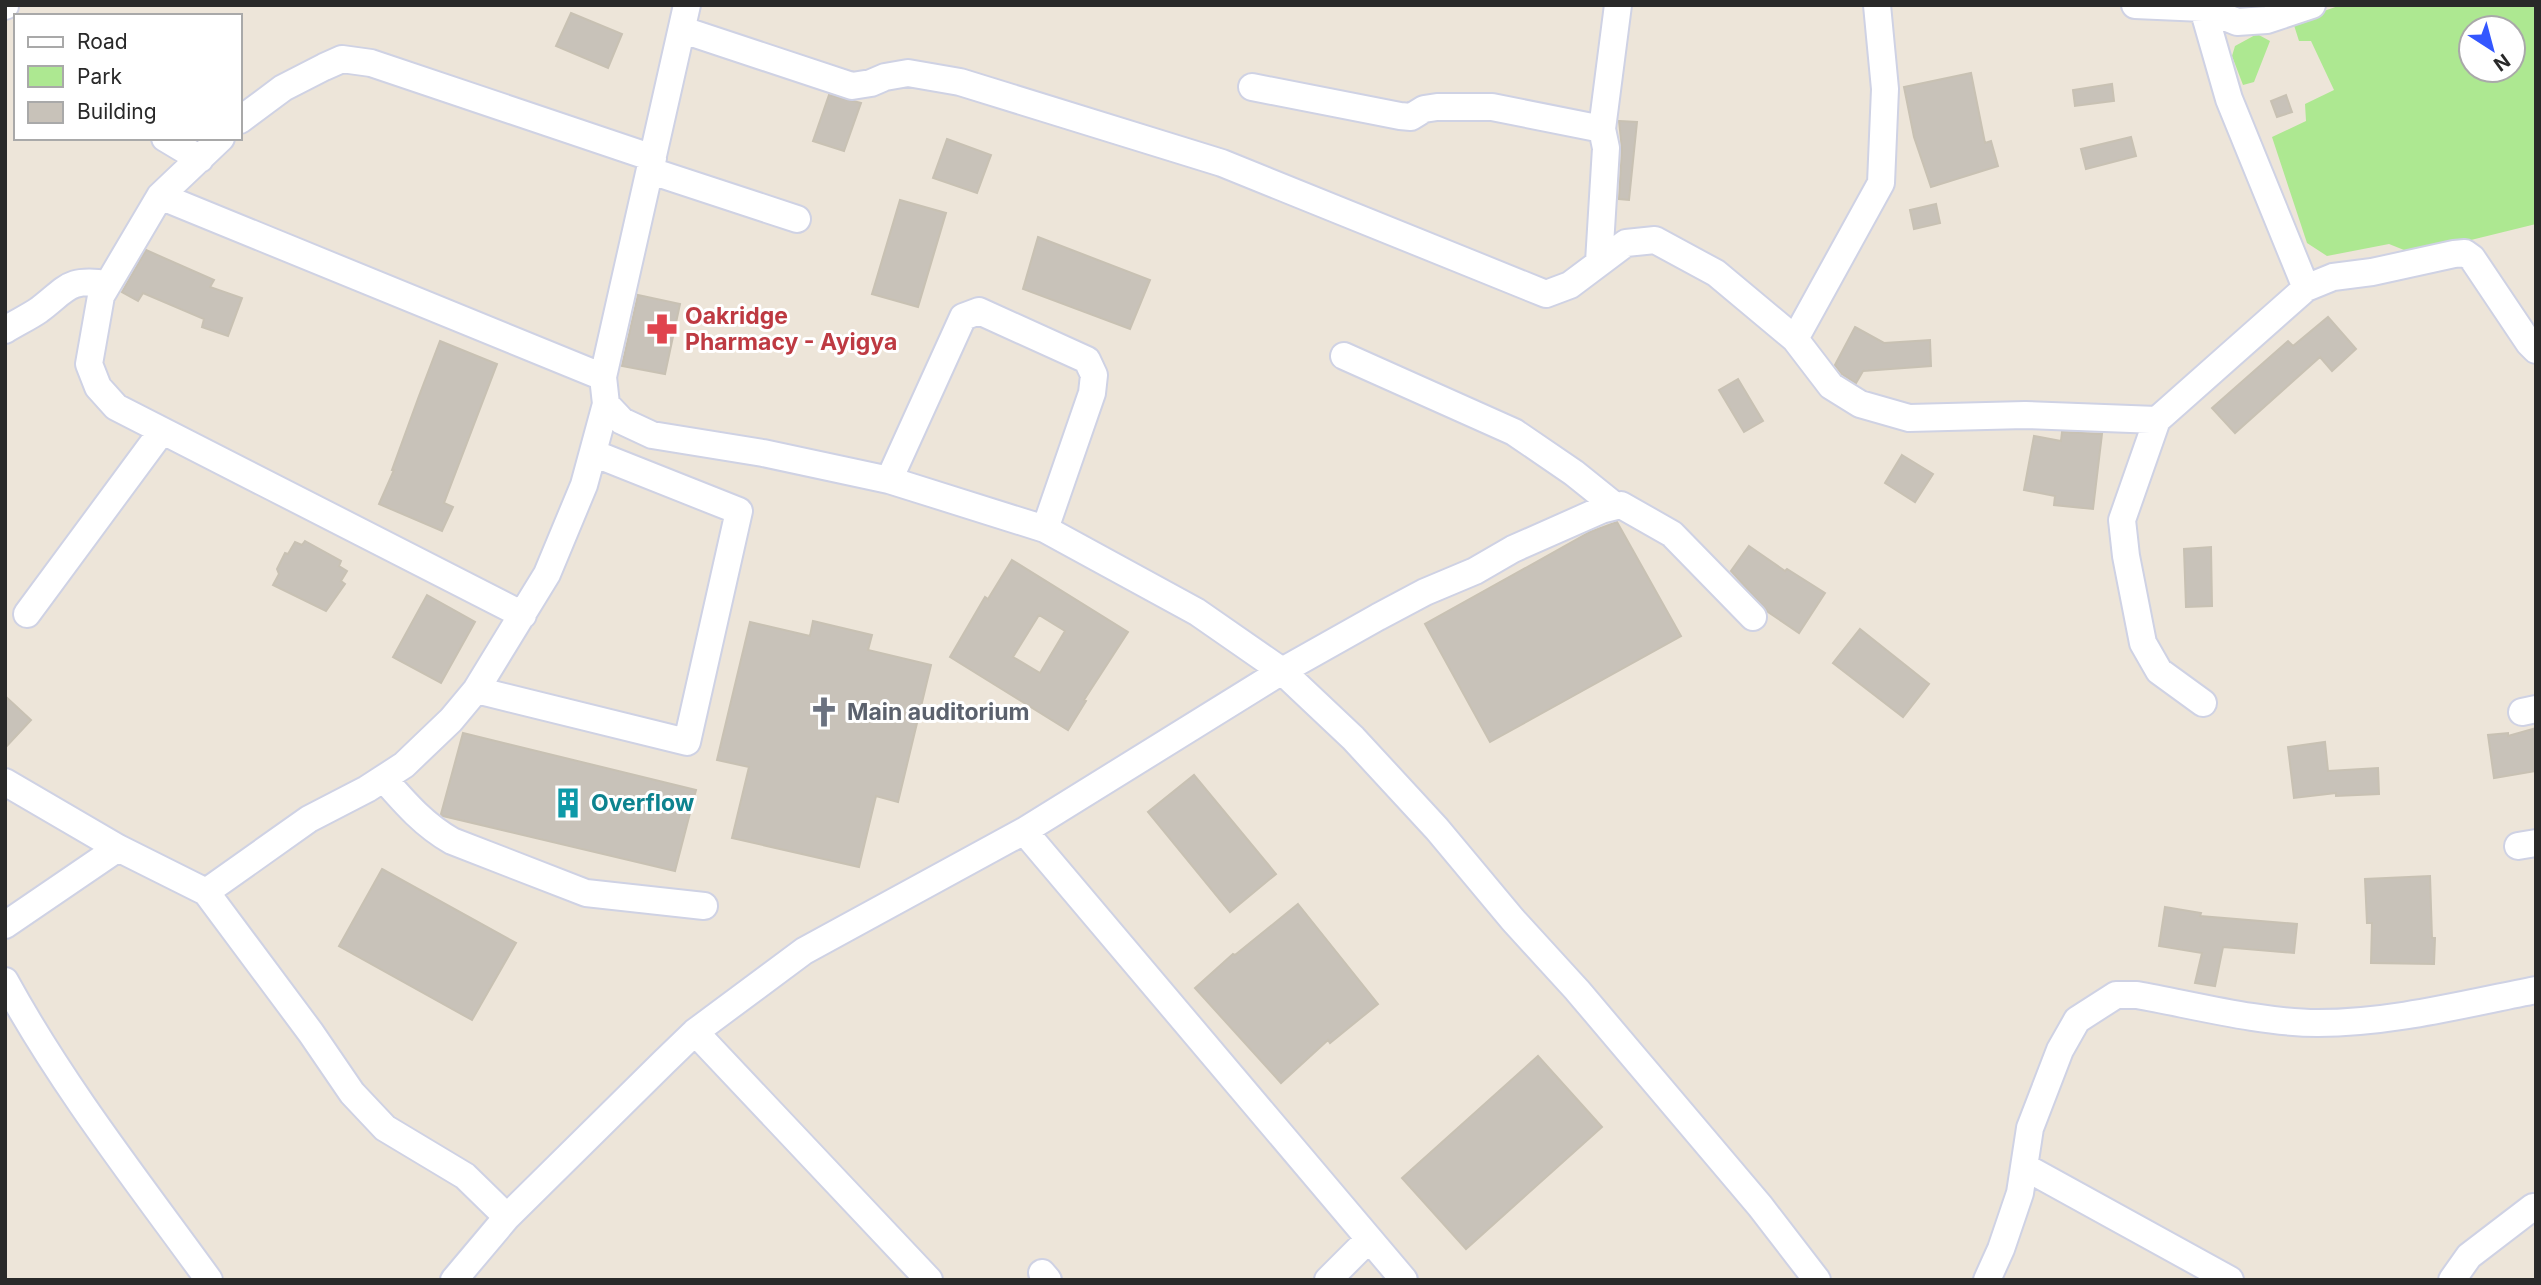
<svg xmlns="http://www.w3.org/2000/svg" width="2541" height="1285" font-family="Inter,sans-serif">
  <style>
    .green { fill: #ade891; fill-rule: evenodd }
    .building { fill: #c8c2b9; stroke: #c8c1b3; stroke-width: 2; fill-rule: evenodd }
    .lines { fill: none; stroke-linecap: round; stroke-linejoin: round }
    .minor-casing { stroke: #cfd2e4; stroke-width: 30 }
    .minor { stroke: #fff; stroke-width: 26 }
    .labels { text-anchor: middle; stroke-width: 6; stroke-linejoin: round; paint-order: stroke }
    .health-label { font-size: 23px; font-weight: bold; fill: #be3a42; stroke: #fff; text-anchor: start }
    .worship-label { font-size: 23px; font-weight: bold; fill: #5b616d; stroke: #fff; text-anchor: start }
    .culture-label { font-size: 23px; font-weight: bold; fill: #0d838f; stroke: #fff; text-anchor: start }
  </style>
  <rect width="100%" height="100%" fill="#ede5d9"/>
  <path class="green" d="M 2341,5 L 2536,5 L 2536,224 L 2414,254 L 2389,244 L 2327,256 L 2307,243 L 2272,137 L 2306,121 L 2305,104 L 2334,90 L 2311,41 L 2299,41 L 2293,22 ZM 2471,28 L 2513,28 L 2513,70 L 2471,70 Z
    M 2257,34 L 2270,41 L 2254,82 L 2243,85 L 2232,56 L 2235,46 Z"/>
  <path class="building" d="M 571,13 L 622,34 L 608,68 L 556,46 Z
    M 1971,73 L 1985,143 L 1991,141 L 1998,166 L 1931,187 L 1914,137 L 1904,87 Z
    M 2112,84 L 2114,101 L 2075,106 L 2073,90 Z
    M 829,95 L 861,103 L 844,151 L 813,141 Z
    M 2286,95 L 2292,112 L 2277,117 L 2271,101 Z
    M 1619,121 L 1637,122 L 1629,200 L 1619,199 L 1622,149 Z
    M 2131,137 L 2136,156 L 2086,169 L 2081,149 Z
    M 947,139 L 991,155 L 977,193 L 933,178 Z
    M 900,200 L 946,213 L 918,307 L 872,294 Z
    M 1936,204 L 1940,223 L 1914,229 L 1910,210 Z
    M 1038,237 L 1150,280 L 1130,329 L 1023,289 Z
    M 146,250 L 214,280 L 210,287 L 242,298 L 228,336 L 202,327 L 204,319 L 143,293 L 138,301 L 122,292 Z
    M 638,295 L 680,304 L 665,374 L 622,366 Z
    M 2328,317 L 2356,349 L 2332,371 L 2320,357 L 2235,433 L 2212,408 L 2288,341 L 2293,346 Z
    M 1855,327 L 1884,343 L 1930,340 L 1931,366 L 1863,371 L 1856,383 L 1842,374 L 1835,365 Z
    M 440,341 L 497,364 L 444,503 L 453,507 L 442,531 L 379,504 L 394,470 L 392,470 L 419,396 Z
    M 1738,379 L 1763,421 L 1744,432 L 1719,390 Z
    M 2062,432 L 2102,434 L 2093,509 L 2054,505 L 2055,496 L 2024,490 L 2034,436 L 2061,441 Z
    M 1902,455 L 1933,474 L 1915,502 L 1885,483 Z
    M 1617,522 L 1681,636 L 1490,742 L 1425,624 L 1590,532 Z
    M 305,541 L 341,561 L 339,566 L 347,571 L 341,581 L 345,584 L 326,611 L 273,585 L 279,574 L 277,569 L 285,553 L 288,554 L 295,542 L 302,545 Z
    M 1749,546 L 1785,571 L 1787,569 L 1825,593 L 1799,633 L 1768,612 L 1731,571 Z
    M 2211,547 L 2212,606 L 2186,607 L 2184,549 Z
    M 1012,560 L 1128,632 L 1084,700 L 1086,701 L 1068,730 L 950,657 L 985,597 L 988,599 ZM 1039,615 L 1065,631 L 1040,673 L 1013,657 Z
    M 427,595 L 475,622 L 441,683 L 393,657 Z
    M 813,621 L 872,635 L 868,650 L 931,665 L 898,802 L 876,796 L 859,867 L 732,838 L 749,767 L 717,760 L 750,622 L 810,636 Z
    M 1860,629 L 1929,684 L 1903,717 L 1833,663 Z
    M 5,696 L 31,720 L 5,748 Z
    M 2536,728 L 2536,771 L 2494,778 L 2488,735 L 2508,733 L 2508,736 Z
    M 463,733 L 696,790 L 675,871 L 443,816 L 441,814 Z
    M 2325,742 L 2328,771 L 2378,768 L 2379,794 L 2336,796 L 2336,793 L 2294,798 L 2288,747 Z
    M 1194,775 L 1276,874 L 1230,912 L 1148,812 Z
    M 382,869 L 516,943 L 472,1020 L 339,946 Z
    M 2430,876 L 2432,938 L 2435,938 L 2434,964 L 2371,963 L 2372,923 L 2367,923 L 2365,879 Z
    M 1298,904 L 1378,1004 L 1330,1043 L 1328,1040 L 1281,1083 L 1195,988 L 1233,954 L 1235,955 Z
    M 2165,907 L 2201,913 L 2200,916 L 2297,924 L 2294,953 L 2223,947 L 2215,986 L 2195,983 L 2202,953 L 2159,946 Z
    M 1538,1056 L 1602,1127 L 1466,1249 L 1402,1178 Z"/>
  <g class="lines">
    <g class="minor-casing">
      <path id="minor" d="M 687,5 L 603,377 L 606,404 L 622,421 L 652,435 L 763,453 L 889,480 L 1045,529 L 1197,612 L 1282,671 L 1353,738 L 1437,829 L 1513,920 L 1577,990 L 1760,1206 L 1817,1280
        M 2135,5 L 2203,8 L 2237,22 L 2267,20 L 2312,5
        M 2202,5 L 2229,99 L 2306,288
        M 5,6 L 5,5
        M 683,30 L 852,86 L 871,83 L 885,77 L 908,73 L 960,82 L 1222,163 L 1546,294 L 1570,285 L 1626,243 L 1655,240 L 1716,273 L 1795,339 L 1831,386 L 1860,404 L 1909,418 L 2025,415 L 2157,420
        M 1252,87 L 1400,116 L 1411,117 L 1424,109 L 1437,107 L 1492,107 L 1602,129 L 1606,148 L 1599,262
        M 240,120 L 283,88 L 324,67 L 342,59 L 371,63 L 653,158
        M 1602,129 L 1618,5
        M 165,138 L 200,159
        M 221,138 L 160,196 L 101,296 L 89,364 L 98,387 L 116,407 L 523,615
        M 651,171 L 797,219
        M 160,196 L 603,377
        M 5,330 C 16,323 29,317 39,310 C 68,288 68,278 108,284
        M 1795,339 L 1881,183 L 1885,89 L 1877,5
        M 1344,356 L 1514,432 L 1574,473 L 1615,506
        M 889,480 L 963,317 L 979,311 L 1087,360 L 1094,375 L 1092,393 L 1045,529
        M 27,614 L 162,431
        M 476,690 L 687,742 L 739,511 L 593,453
        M 2203,703 L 2159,671 L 2143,643 L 2126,556 L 2122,520 L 2157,420 L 2306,288 L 2333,277 L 2372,272 L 2454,254 L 2465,253 L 2472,258 L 2529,343 L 2536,350
        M 2522,712 L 2536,709
        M 384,779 C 405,803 424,825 452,841 L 586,893 L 704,906
        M 5,782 L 118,848 L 206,892 L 311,1033 L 352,1093 L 385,1128 L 465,1176 L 507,1217
        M 1024,831 L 1404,1280
        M 2518,846 L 2536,843
        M 206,892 L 309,819 L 367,789 L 404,765 L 451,720 L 476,690 L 547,574 L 584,485 L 606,404
        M 5,925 L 118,848
        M 5,981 C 63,1087 138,1182 209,1280
        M 695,1032 L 929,1280
        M 2025,1167 L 2230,1280
        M 1042,1273 L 1048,1280
        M 454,1280 L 507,1217 L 664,1062 L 695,1032 L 804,951 L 1024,831 L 1282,671 L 1378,617 L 1425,592 L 1475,571 L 1513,549 L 1601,510 L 1621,505 L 1672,534 L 1753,617
        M 1328,1280 L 1369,1239
        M 1987,1280 L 2001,1249 L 2020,1193 L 2030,1128 L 2060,1050 L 2077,1020 L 2116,995 L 2137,995 C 2193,1005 2262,1023 2318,1023 C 2392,1023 2464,1004 2536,990
        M 2452,1280 L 2469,1256 L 2533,1207"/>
    </g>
    <use href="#minor" class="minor"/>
  </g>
  <defs>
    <g id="pharmacy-bare" transform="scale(2.415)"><path d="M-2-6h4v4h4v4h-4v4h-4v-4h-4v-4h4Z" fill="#e0444e" stroke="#fff" stroke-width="2.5" paint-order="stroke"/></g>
    <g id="church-bare" transform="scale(2.415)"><path d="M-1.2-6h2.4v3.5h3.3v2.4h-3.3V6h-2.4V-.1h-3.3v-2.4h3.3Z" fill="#6b7280" stroke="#fff" stroke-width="2.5" paint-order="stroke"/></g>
    <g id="building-bare" transform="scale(2.415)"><path d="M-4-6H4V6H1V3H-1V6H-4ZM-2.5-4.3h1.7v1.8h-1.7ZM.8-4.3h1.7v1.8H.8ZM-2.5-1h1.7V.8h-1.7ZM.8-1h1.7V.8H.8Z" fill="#0f9aa8" stroke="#fff" stroke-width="2.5" paint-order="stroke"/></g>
  </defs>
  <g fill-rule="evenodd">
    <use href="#pharmacy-bare" x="662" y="329"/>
    <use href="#church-bare" x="824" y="712"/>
    <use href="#building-bare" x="568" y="803"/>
  </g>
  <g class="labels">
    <g class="health-label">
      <text x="685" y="324">Oakridge<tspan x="685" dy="26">Pharmacy - Ayigya</tspan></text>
    </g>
    <g class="worship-label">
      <text x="847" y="720">Main auditorium</text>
    </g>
    <g class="culture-label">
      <text x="591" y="811">Overflow</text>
    </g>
  </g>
  <rect width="2541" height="1285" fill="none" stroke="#292929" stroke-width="14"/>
  <rect x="14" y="14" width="228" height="126" fill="#ffffff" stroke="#a9a9a9" stroke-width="2"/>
  <rect x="28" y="37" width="35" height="10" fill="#ffffff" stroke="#a9a9a9" stroke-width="2"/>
  <text x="77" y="49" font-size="21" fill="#292929">Road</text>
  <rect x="28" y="66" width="35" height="21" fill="#ade891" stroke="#a9a9a9" stroke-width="2"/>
  <text x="77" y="84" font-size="21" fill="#292929">Park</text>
  <rect x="28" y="102" width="35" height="21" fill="#c8c2b9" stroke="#a9a9a9" stroke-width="2"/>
  <text x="77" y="119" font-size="21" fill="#292929">Building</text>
  <g transform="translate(2492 49) rotate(144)"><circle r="33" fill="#ffffff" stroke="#a9a9a9" stroke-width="2"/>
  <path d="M0-5L12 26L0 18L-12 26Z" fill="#3457ff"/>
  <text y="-10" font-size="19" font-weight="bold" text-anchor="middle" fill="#292929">N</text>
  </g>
</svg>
